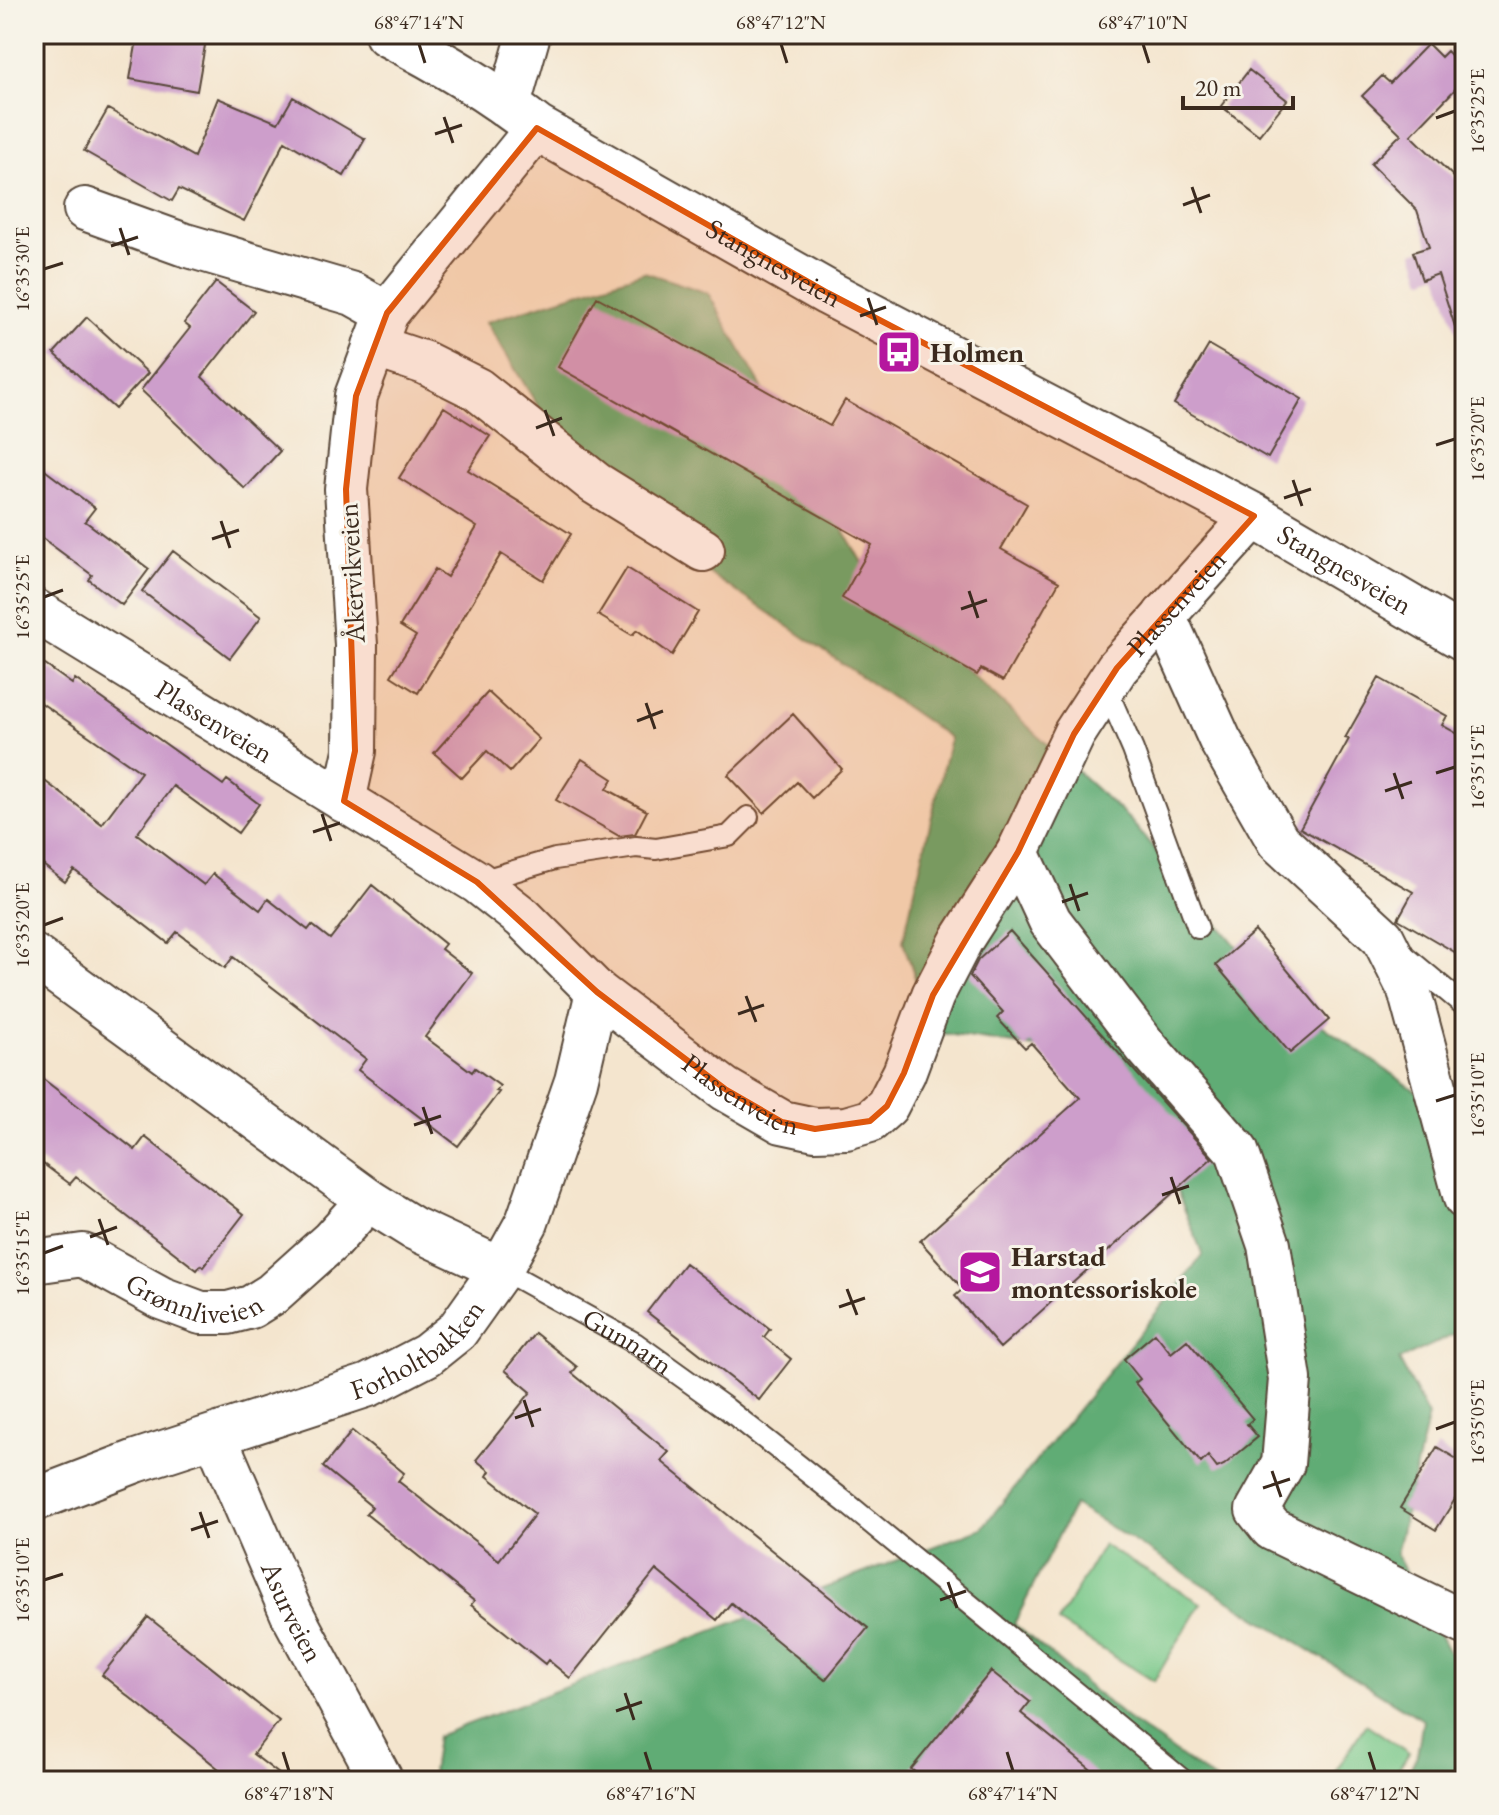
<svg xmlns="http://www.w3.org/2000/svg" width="1499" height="1815" font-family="'EB Garamond',serif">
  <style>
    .green { fill: #77c788; stroke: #597853; stroke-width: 2 }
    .forest { fill: #61ac74; stroke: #4e6b49; stroke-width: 2 }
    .building { fill: #cd9ecb }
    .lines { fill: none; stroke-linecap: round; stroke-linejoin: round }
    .service-casing { stroke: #574638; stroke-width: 24 }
    .minor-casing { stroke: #574638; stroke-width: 46 }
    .secondary-casing { stroke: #574638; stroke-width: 48 }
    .service { stroke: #fff; stroke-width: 20 }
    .minor { stroke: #fff; stroke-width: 42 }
    .secondary { stroke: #fff; stroke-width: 44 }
    .marked { fill: #df570d; fill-opacity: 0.2; stroke: #df570d; stroke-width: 6; stroke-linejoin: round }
    .ticks { fill: none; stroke: #3b2a1e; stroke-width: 3 }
    .labels { text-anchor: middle; stroke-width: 6; stroke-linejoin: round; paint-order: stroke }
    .street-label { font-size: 28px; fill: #3b2a1e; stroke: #f7f3e8 }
    .poi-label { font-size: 28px; font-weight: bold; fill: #3b2a1e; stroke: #f7f3e8; text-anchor: start }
    .neatline { fill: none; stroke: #3b2a1e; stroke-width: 3 }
    .ticks-label { font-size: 20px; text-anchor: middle; fill: #3b2a1e }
  </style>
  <rect width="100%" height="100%" fill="#f7f3e8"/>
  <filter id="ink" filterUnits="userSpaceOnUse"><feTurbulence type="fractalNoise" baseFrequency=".0125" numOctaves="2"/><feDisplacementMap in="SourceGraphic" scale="16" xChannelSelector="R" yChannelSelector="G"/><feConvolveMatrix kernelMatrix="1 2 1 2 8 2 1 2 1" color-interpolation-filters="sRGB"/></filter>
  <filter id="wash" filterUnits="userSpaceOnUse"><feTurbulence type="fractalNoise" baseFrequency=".006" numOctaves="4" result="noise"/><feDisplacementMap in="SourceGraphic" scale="32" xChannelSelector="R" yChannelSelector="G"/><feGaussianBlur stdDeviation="1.8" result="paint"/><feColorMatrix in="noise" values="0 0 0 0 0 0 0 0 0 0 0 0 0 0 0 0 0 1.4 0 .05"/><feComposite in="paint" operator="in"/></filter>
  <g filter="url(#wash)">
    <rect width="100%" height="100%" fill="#f4e5ce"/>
    <path class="green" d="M 1103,1545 L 1201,1603 L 1154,1681 L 1058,1622 Z
      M 1366,1724 L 1409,1753 L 1391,1781 L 1329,1781 Z"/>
    <path class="forest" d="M 644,272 L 708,293 L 876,587 L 1130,820 L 1277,994 L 1465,1125 L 1465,1337 L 1457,1333 L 1399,1360 L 1428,1416 L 1396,1554 L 1465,1682 L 1465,1781 L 1404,1781 L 1417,1755 L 1423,1720 C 1305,1649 1191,1575 1074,1505 L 1014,1624 L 1131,1722 L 1216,1781 L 431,1781 L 437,1736 L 982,1528 L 1203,1255 L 1124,1060 L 933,1032 L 903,941 L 950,738 L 766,611 L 595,498 L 486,322 Z"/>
    <g id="blocks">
      <path class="building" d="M 138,34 L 207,34 L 197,91 L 130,79 Z
        M 1428,44 L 1441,57 L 1447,51 L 1465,69 L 1465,79 L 1411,135 L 1465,188 L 1465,338 L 1459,339 L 1438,274 L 1422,280 L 1413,252 L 1429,247 L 1417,210 L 1371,164 L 1401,134 L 1362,96 L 1382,76 L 1390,83 Z
        M 1249,70 L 1287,100 L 1259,135 L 1221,106 Z
        M 293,97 L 365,139 L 344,176 L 285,141 L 244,221 L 179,189 L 172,201 L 84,151 L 108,109 L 194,157 L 218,98 L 278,123 Z
        M 216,282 L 254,311 L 202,377 L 280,451 L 245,489 L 141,390 L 190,328 L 184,323 Z
        M 597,297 L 830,426 L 845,400 L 1027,504 L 1001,549 L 1059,582 L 1003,681 L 981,669 L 977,675 L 842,598 L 872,545 L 558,367 Z
        M 87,317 L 148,373 L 115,409 L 54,353 Z
        M 1209,345 L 1302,399 L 1268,458 L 1174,404 Z
        M 444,407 L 490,436 L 468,470 L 571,534 L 543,580 L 501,554 L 418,693 L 391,676 L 416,636 L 400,626 L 435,569 L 447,577 L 477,527 L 399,478 Z
        M 34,462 L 95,508 L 85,521 L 149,569 L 122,605 L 89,580 L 92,575 L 34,532 Z
        M 173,551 L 261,617 L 230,658 L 142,591 Z
        M 627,568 L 698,612 L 672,655 L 637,630 L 632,635 L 598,615 Z
        M 34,657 L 72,684 L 75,679 L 223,785 L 227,780 L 259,804 L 238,833 L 173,786 L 137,834 L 204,885 L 213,874 L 260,910 L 268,899 L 308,930 L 312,925 L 330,939 L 372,885 L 445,944 L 441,949 L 472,973 L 425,1037 L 472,1072 L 475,1068 L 500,1086 L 496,1091 L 499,1092 L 458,1146 L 358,1070 L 366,1059 L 233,957 L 225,968 L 177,932 L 168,943 L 74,870 L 65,882 L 34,858 L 34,773 L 102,824 L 141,772 L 34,698 Z
        M 1379,678 L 1447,716 L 1442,725 L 1465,738 L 1465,958 L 1398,919 L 1413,892 L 1300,828 L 1349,739 L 1345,738 Z
        M 488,692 L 539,739 L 510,772 L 487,751 L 462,778 L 434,753 Z
        M 793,714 L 842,769 L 812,798 L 797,782 L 764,813 L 728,775 Z
        M 582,759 L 613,779 L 607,789 L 647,811 L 635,834 L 619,836 L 556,800 Z
        M 1010,931 L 1212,1158 L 1000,1348 L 955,1296 L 963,1289 L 920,1241 L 1080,1098 L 1031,1043 L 1025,1048 L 997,1018 L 1003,1012 L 970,976 L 978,960 Z
        M 1255,931 L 1329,1020 L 1290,1053 L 1216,965 Z
        M 34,1072 L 135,1150 L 145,1137 L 244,1214 L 203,1267 L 201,1265 L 197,1270 L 76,1177 L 70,1184 L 34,1157 Z
        M 685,1263 L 770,1329 L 764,1337 L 791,1359 L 759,1400 L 647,1312 Z
        M 535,1333 L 577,1367 L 572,1373 L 669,1452 L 661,1461 L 868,1628 L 825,1680 L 731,1603 L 717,1620 L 656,1570 L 570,1678 L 548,1660 L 545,1664 L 471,1605 L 474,1601 L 366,1514 L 372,1507 L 323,1467 L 352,1431 L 404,1473 L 398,1481 L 499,1560 L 535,1514 L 487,1476 L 490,1471 L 476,1460 L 531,1392 L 505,1370 Z
        M 1155,1333 L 1171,1353 L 1187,1340 L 1253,1419 L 1247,1424 L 1258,1437 L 1224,1465 L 1217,1468 L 1208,1456 L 1201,1463 L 1135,1383 L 1140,1379 L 1124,1359 Z
        M 1437,1447 L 1465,1464 L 1465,1483 L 1436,1530 L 1400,1508 Z
        M 148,1617 L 279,1721 L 253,1754 L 288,1781 L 234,1781 L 102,1675 Z
        M 991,1671 L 1030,1702 L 1021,1713 L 1105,1781 L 926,1781 L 911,1769 Z"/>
    </g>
  </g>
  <g filter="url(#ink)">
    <use href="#blocks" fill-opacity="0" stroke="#574638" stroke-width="2"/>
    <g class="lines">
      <g class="service-casing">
        <g id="service">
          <path d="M 1103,688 L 1113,704 L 1133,750 L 1198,928"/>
          <path d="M 477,882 L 555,859 L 636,847 L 656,849 L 729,836 L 748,817"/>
          <path d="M 1405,956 L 1465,1006"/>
          <path id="s1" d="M 501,1269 L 635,1343 L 727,1409 L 849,1505 L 1184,1781"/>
        </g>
      </g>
      <g class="minor-casing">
        <g id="minor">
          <path d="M 509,105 L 529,34"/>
          <path d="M 85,209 L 182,244 L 353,294 L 387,313"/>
          <path d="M 374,346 L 425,363 L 477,389 L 595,483 L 703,550"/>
          <path id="s2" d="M 34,610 L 477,882 L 523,918 L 597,992 L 725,1089 L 782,1122 L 815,1129 L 846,1128 L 870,1121 L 887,1106 L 904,1073 L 933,995 L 962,939 L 1018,852 L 1074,734 L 1117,668 L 1254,516"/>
          <path d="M 1164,615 L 1220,740 L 1278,841 L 1383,938 L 1409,990 L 1465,1198"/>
          <path d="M 344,801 L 355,751 L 356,645 L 346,489 L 356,396 L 387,313 L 537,128"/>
          <path d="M 1018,852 L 1050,921 L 1146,1047 L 1237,1151 L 1269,1245 L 1290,1379 L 1283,1464 L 1257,1510 L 1272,1529 L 1465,1623"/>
          <path d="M 34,956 L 368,1200 L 413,1228 L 501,1269"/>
          <path id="s3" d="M 34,1262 L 83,1255 L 161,1298 L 201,1313 L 228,1313 L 251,1307 L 272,1294 L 332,1240 L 368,1200"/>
          <path id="s4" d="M 215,1436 L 291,1612 L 382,1781"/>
          <path id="s5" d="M 34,1500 L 136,1461 L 369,1385 L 427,1355 L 457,1331 L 501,1269 L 527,1222 L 576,1081 L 597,992"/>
        </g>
      </g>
      <g class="secondary-casing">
        <g id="secondary">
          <path id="s6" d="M 387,34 C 440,61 491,91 537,128 L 828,293 L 1254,516 L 1465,639"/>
        </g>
      </g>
      <use href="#service" class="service"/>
      <use href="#minor" class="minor"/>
      <use href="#secondary" class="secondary"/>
    </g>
  </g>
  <path class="marked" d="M 537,128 L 828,293 L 1254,516 L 1117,668 L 1074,734 L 1018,852 L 933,995 L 904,1073 L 887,1106 L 870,1121 L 815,1129 L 782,1122 L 725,1089 L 597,992 L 477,882 L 344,801 L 355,751 L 346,489 L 356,396 L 387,313 Z"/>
  <path class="ticks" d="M 419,44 L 425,63M 781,44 L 787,63M 1143,44 L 1149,63M 444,117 L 453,143M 1436,118 L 1455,111M 435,134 L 462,125M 1192,187 L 1201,213M 1183,205 L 1210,195M 120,228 L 129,255M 111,246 L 138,237M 44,269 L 63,263M 868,298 L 877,325M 860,316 L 886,307M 545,410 L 554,436M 536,428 L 562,418M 1436,445 L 1455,439M 1293,480 L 1302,506M 1284,498 L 1311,489M 221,521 L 230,548M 212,539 L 239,530M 969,591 L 978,618M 44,597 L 63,590M 961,609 L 987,600M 646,703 L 655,729M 637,721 L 663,711M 1394,773 L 1403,799M 1436,773 L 1455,767M 1385,791 L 1412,782M 322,814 L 331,841M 313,832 L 340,823M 1070,884 L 1079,911M 1062,902 L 1088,893M 44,925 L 63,918M 746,996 L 756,1022M 738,1014 L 764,1005M 1436,1101 L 1455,1095M 423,1107 L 432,1134M 414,1125 L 441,1116M 1171,1177 L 1180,1204M 1162,1195 L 1189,1186M 99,1219 L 108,1245M 90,1237 L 117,1227M 44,1253 L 63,1246M 847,1289 L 857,1315M 839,1307 L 865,1298M 524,1400 L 533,1427M 515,1418 L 541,1409M 1436,1429 L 1455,1422M 1272,1471 L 1281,1497M 1263,1488 L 1290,1479M 200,1512 L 209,1538M 191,1530 L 218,1521M 44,1580 L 63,1574M 948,1582 L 957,1608M 940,1600 L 966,1591M 625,1693 L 634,1720M 616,1711 L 642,1702M 283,1752 L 289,1771M 645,1752 L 651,1771M 1007,1752 L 1013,1771M 1369,1752 L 1375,1771"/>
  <defs>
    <g id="bus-square" transform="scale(2.3)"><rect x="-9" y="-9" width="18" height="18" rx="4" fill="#b5179e" stroke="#f7f3e8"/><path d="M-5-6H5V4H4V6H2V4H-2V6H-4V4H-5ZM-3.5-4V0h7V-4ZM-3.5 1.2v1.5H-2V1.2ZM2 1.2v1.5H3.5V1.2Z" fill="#fff"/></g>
    <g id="school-square" transform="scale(2.3)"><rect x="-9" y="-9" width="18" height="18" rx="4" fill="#b5179e" stroke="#f7f3e8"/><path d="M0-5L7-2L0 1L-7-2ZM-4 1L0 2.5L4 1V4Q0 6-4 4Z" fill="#fff"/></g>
  </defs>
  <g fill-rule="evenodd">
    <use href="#bus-square" x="899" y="352"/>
    <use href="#school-square" x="980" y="1272"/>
  </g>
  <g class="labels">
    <g class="street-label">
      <text dy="10" stroke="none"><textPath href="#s6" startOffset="450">Stangnesveien</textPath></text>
      <text dy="10" stroke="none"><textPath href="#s6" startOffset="1098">Stangnesveien</textPath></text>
      <text transform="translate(351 573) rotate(-93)" y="10">Åkervikveien</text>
      <text dy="10" stroke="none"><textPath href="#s2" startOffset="1606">Plassenveien</textPath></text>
      <text dy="10" stroke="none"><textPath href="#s2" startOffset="212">Plassenveien</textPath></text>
      <text dy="10" stroke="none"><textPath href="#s2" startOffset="860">Plassenveien</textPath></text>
      <text dy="10" stroke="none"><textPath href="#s3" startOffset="172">Grønnliveien</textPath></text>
      <text dy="10" stroke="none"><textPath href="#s1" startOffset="146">Gunnarn</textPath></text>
      <text dy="10" stroke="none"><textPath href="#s5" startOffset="414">Forholtbakken</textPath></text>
      <text dy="10" stroke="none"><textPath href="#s4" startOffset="192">Asurveien</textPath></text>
    </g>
    <g class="poi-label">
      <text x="930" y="362">Holmen</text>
      <text x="1011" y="1266">Harstad<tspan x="1011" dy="32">montessoriskole</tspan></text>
    </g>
  </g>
  <rect width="1499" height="1815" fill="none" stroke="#f7f3e8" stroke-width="88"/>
  <path d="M1183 96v12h110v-12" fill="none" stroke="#3b2a1e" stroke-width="4"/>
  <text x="1195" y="96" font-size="24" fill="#3b2a1e" stroke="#f7f3e8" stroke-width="6" paint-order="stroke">20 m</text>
  <rect x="44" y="44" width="1411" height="1727" class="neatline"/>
  <g class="ticks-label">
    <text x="419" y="29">68°47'14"N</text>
    <text x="781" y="29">68°47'12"N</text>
    <text x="1143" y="29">68°47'10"N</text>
    <text transform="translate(1477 111) rotate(-90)" y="7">16°35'25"E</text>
    <text transform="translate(22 269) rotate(-90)" y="7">16°35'30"E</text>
    <text transform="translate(1477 439) rotate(-90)" y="7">16°35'20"E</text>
    <text transform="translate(22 597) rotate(-90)" y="7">16°35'25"E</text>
    <text transform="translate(1477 767) rotate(-90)" y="7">16°35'15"E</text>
    <text transform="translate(22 925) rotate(-90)" y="7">16°35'20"E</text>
    <text transform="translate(1477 1095) rotate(-90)" y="7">16°35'10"E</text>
    <text transform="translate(22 1253) rotate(-90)" y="7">16°35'15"E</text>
    <text transform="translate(1477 1422) rotate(-90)" y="7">16°35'05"E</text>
    <text transform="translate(22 1580) rotate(-90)" y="7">16°35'10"E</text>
    <text x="289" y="1800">68°47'18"N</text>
    <text x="651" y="1800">68°47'16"N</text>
    <text x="1013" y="1800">68°47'14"N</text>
    <text x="1375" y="1800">68°47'12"N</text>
  </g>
</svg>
